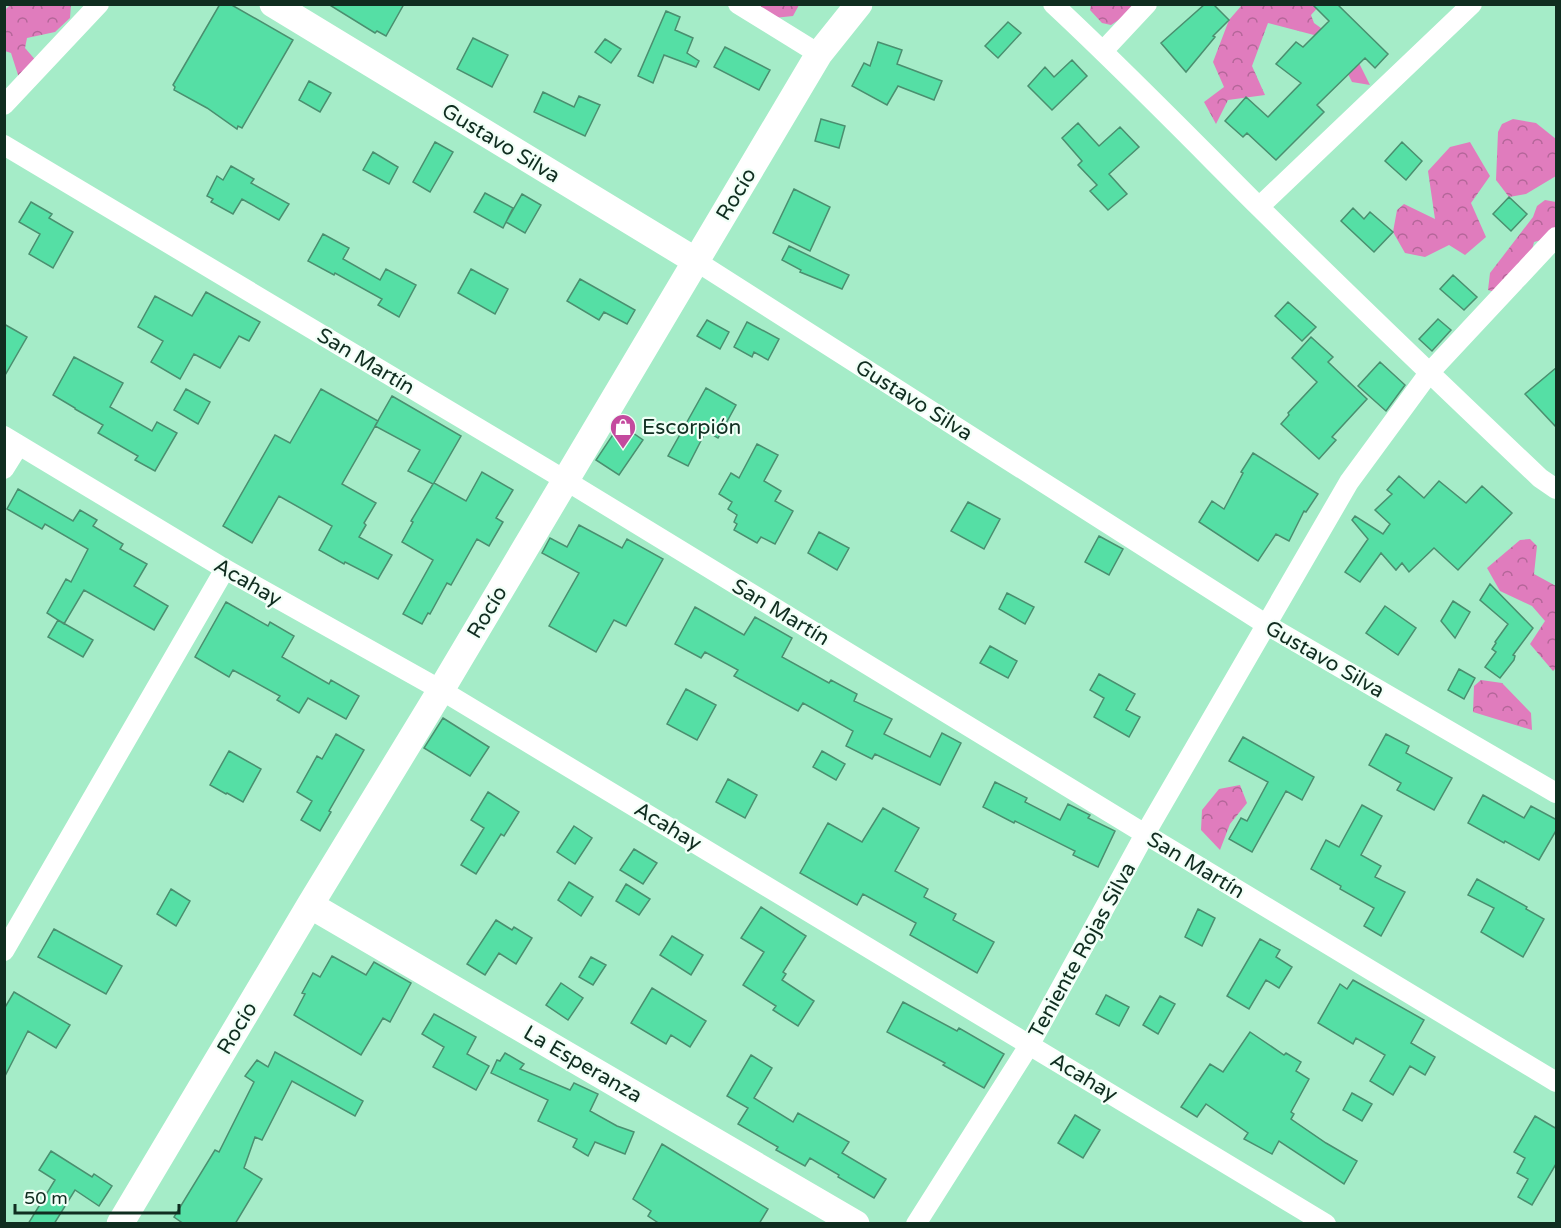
<svg xmlns="http://www.w3.org/2000/svg" width="1561" height="1228" font-family="'Varela Round',sans-serif">
  <style>
    .forest { fill: url(#forest-crowns) }
    .building { fill: #55dfa5; stroke: #4a8f6f; stroke-width: 1.5 }
    .lines { fill: none; stroke-linecap: round; stroke-linejoin: round }
    .street { stroke: #fff; stroke-width: 20 }
    .secondary { stroke: #fff; stroke-width: 27 }
    .labels { text-anchor: middle; stroke-width: 4.5; stroke-linejoin: round; paint-order: stroke }
    .street-label { font-size: 21px; fill: #102d20; stroke: #f1fff7 }
    .poi-label { font-size: 21px; fill: #102d20; stroke: #f1fff7; text-anchor: start }
  </style>
  <defs>
    <pattern id="forest-crowns" width="20" height="18" patternUnits="userSpaceOnUse" patternTransform="scale(1.5)"><rect width="20" height="18" fill="#e07cbd"/><path d="M2 6a3 3 0 1 1 6 0M12 15a3 3 0 1 1 6 0" fill="none" stroke="#b46699"/></pattern>
  </defs>
  <rect width="100%" height="100%" fill="#a5ecc8"/>
  <path class="forest" d="M 10,5 L 71,5 L 70,18 L 55,32 L 27,38 L 25,48 L 38,63 L 19,78 L 11,53 L 5,51 L 4,11 Z
    M 756,5 L 799,5 L 793,16 L 774,18 Z
    M 1091,5 L 1141,5 L 1111,25 L 1102,23 L 1090,10 Z
    M 1242,5 L 1320,5 L 1311,15 L 1314,23 L 1353,51 L 1370,85 L 1352,82 L 1348,74 L 1314,35 L 1268,23 L 1252,66 L 1265,95 L 1228,100 L 1216,124 L 1204,102 L 1224,87 L 1213,62 L 1229,20 Z
    M 1513,119 L 1536,123 L 1556,139 L 1556,176 L 1526,194 L 1509,197 L 1496,180 L 1498,132 L 1502,124 Z
    M 1470,142 L 1490,176 L 1471,203 L 1486,237 L 1465,255 L 1449,245 L 1425,257 L 1405,253 L 1393,232 L 1397,210 L 1404,204 L 1435,219 L 1428,171 L 1450,147 Z
    M 1545,200 L 1556,202 L 1556,236 L 1534,242 L 1523,287 L 1506,295 L 1488,290 L 1490,273 L 1533,217 L 1537,206 Z
    M 1530,539 L 1537,546 L 1534,574 L 1556,586 L 1556,668 L 1553,671 L 1530,644 L 1545,621 L 1532,606 L 1500,591 L 1487,568 L 1520,540 Z
    M 1481,680 L 1502,683 L 1531,713 L 1532,730 L 1473,712 L 1474,686 Z
    M 1240,785 L 1247,803 L 1230,824 L 1220,850 L 1201,830 L 1202,810 L 1219,789 Z"/>
  <path class="building" d="M 220,4 L 230,4 L 293,40 L 242,128 L 238,126 L 237,129 L 207,108 L 174,90 L 175,87 L 173,85 Z
    M 328,4 L 404,4 L 386,36 L 377,31 L 375,33 Z
    M 1205,4 L 1213,4 L 1229,20 L 1213,36 L 1215,37 L 1186,72 L 1161,43 Z
    M 1312,4 L 1337,4 L 1388,54 L 1375,68 L 1365,58 L 1317,105 L 1324,112 L 1276,160 L 1247,133 L 1243,137 L 1225,121 L 1246,97 L 1268,117 L 1301,83 L 1276,64 L 1296,42 L 1303,47 L 1329,21 Z
    M 666,11 L 680,17 L 675,30 L 693,38 L 687,53 L 699,61 L 696,67 L 664,55 L 653,83 L 638,76 Z
    M 1008,22 L 1021,33 L 998,58 L 985,46 Z
    M 473,38 L 508,55 L 492,87 L 457,69 Z
    M 605,39 L 621,49 L 611,63 L 595,52 Z
    M 878,42 L 902,50 L 897,64 L 942,81 L 934,100 L 898,86 L 887,105 L 852,86 L 864,63 L 870,66 Z
    M 725,47 L 770,70 L 759,90 L 714,67 Z
    M 1072,60 L 1087,76 L 1052,110 L 1028,86 L 1045,67 L 1054,77 Z
    M 309,81 L 331,93 L 320,112 L 299,100 Z
    M 543,92 L 574,107 L 579,96 L 600,105 L 585,136 L 534,112 Z
    M 821,119 L 845,126 L 839,148 L 815,141 Z
    M 1078,123 L 1099,146 L 1120,127 L 1139,147 L 1109,174 L 1127,194 L 1108,210 L 1090,191 L 1097,185 L 1078,165 L 1082,161 L 1062,138 Z
    M 435,142 L 453,152 L 430,192 L 413,182 Z
    M 1402,142 L 1422,161 L 1406,180 L 1385,161 Z
    M 373,152 L 398,167 L 389,184 L 363,170 Z
    M 231,166 L 254,179 L 251,183 L 289,204 L 279,220 L 242,199 L 233,214 L 211,202 L 213,199 L 207,196 L 217,176 L 223,180 Z
    M 794,189 L 830,207 L 810,251 L 773,233 Z
    M 485,193 L 513,208 L 503,228 L 474,212 Z
    M 522,194 L 541,205 L 525,233 L 506,222 Z
    M 1509,197 L 1527,214 L 1511,231 L 1493,214 Z
    M 31,202 L 52,214 L 49,218 L 73,232 L 53,268 L 29,254 L 40,234 L 19,222 Z
    M 1353,208 L 1364,219 L 1370,212 L 1393,232 L 1374,252 L 1341,221 Z
    M 323,234 L 349,248 L 343,259 L 380,280 L 386,269 L 416,285 L 399,317 L 378,305 L 382,299 L 335,273 L 334,275 L 308,261 Z
    M 789,246 L 849,275 L 842,289 L 800,272 L 801,270 L 782,260 Z
    M 471,269 L 508,289 L 495,314 L 458,293 Z
    M 1453,275 L 1477,297 L 1464,310 L 1440,289 Z
    M 580,279 L 635,310 L 627,324 L 604,312 L 599,320 L 567,301 Z
    M 206,292 L 260,322 L 249,341 L 239,336 L 220,368 L 194,354 L 180,379 L 151,362 L 163,341 L 138,327 L 155,296 L 192,316 Z
    M 1288,302 L 1316,327 L 1302,341 L 1275,316 Z
    M 1438,319 L 1451,330 L 1432,351 L 1419,339 Z
    M 707,320 L 729,332 L 720,349 L 697,336 Z
    M 747,322 L 779,339 L 768,360 L 754,352 L 752,357 L 734,347 Z
    M 4,324 L 27,337 L 4,377 Z
    M 1311,337 L 1333,357 L 1328,362 L 1367,399 L 1332,437 L 1336,440 L 1319,459 L 1281,424 L 1289,415 L 1288,413 L 1317,382 L 1292,358 Z
    M 74,357 L 123,383 L 110,407 L 152,431 L 157,422 L 177,433 L 155,471 L 135,460 L 138,456 L 98,433 L 103,425 L 75,409 L 75,408 L 53,395 Z
    M 1380,362 L 1405,385 L 1386,411 L 1358,386 Z
    M 1557,367 L 1557,428 L 1525,394 Z
    M 706,388 L 736,405 L 718,438 L 706,431 L 688,466 L 668,456 Z
    M 186,389 L 210,402 L 198,424 L 174,410 Z
    M 321,389 L 378,421 L 342,484 L 376,503 L 364,523 L 366,525 L 359,537 L 392,555 L 378,579 L 345,562 L 344,564 L 319,550 L 332,526 L 279,496 L 252,543 L 223,526 L 275,435 L 290,443 Z
    M 392,396 L 461,436 L 434,483 L 466,501 L 482,472 L 513,490 L 496,518 L 503,522 L 489,546 L 477,539 L 451,585 L 447,583 L 430,614 L 428,613 L 422,624 L 403,614 L 433,560 L 402,542 L 413,522 L 411,521 L 433,484 L 408,471 L 420,450 L 375,426 Z
    M 620,424 L 643,440 L 619,475 L 596,460 Z
    M 757,444 L 778,455 L 764,481 L 781,491 L 775,501 L 793,511 L 775,544 L 761,537 L 757,543 L 734,530 L 737,524 L 734,522 L 737,515 L 728,509 L 732,502 L 719,494 L 731,473 L 739,478 Z
    M 1253,453 L 1318,494 L 1306,512 L 1304,511 L 1289,541 L 1276,534 L 1258,561 L 1199,522 L 1212,501 L 1224,509 L 1243,473 L 1241,472 Z
    M 1399,476 L 1424,498 L 1439,481 L 1466,503 L 1482,486 L 1512,513 L 1458,570 L 1434,548 L 1409,572 L 1402,563 L 1396,570 L 1381,553 L 1360,582 L 1345,572 L 1368,539 L 1352,520 L 1355,516 L 1383,534 L 1390,524 L 1375,510 L 1392,494 L 1387,490 Z
    M 18,489 L 73,521 L 80,510 L 97,520 L 93,526 L 123,544 L 120,549 L 147,564 L 134,586 L 168,606 L 154,630 L 84,590 L 64,624 L 47,613 L 66,579 L 71,582 L 88,549 L 45,524 L 42,529 L 7,509 Z
    M 968,502 L 1000,519 L 984,549 L 951,531 Z
    M 579,525 L 622,548 L 627,539 L 663,559 L 626,626 L 614,620 L 596,652 L 549,626 L 579,573 L 542,553 L 550,538 L 567,547 Z
    M 819,532 L 849,548 L 837,570 L 808,553 Z
    M 1099,536 L 1123,549 L 1109,575 L 1085,562 Z
    M 1490,584 L 1533,628 L 1513,655 L 1515,656 L 1514,660 L 1500,678 L 1485,667 L 1496,652 L 1492,649 L 1496,643 L 1495,642 L 1508,624 L 1480,600 Z
    M 1007,593 L 1034,607 L 1025,624 L 999,609 Z
    M 1453,601 L 1470,612 L 1455,638 L 1441,621 Z
    M 226,602 L 268,626 L 270,622 L 294,636 L 282,657 L 329,684 L 331,680 L 359,696 L 346,719 L 308,698 L 299,713 L 277,700 L 280,696 L 233,670 L 229,677 L 195,657 Z
    M 1385,606 L 1416,628 L 1398,655 L 1366,633 Z
    M 695,607 L 744,635 L 755,617 L 792,638 L 782,657 L 829,683 L 831,680 L 857,694 L 854,701 L 892,719 L 884,734 L 930,757 L 942,733 L 961,743 L 940,785 L 875,754 L 872,759 L 846,746 L 853,731 L 803,703 L 798,711 L 734,676 L 738,670 L 705,652 L 701,658 L 675,644 Z
    M 58,620 L 93,640 L 83,657 L 48,637 Z
    M 990,646 L 1017,661 L 1008,678 L 980,663 Z
    M 1459,669 L 1475,678 L 1464,699 L 1448,690 Z
    M 1099,674 L 1135,694 L 1126,710 L 1140,717 L 1129,737 L 1094,717 L 1104,698 L 1090,690 Z
    M 686,689 L 716,705 L 697,740 L 667,724 Z
    M 443,718 L 489,747 L 470,776 L 424,748 Z
    M 336,734 L 364,750 L 329,811 L 331,812 L 320,831 L 301,820 L 312,801 L 297,792 L 317,756 L 322,759 Z
    M 1386,734 L 1409,746 L 1406,753 L 1452,778 L 1434,810 L 1397,790 L 1401,783 L 1369,765 Z
    M 1243,737 L 1314,777 L 1302,800 L 1286,791 L 1252,852 L 1229,839 L 1241,818 L 1247,821 L 1268,782 L 1229,761 Z
    M 229,751 L 261,769 L 243,802 L 227,793 L 226,794 L 210,785 Z
    M 822,751 L 845,764 L 836,780 L 813,767 Z
    M 728,779 L 757,795 L 745,818 L 716,802 Z
    M 995,782 L 1027,798 L 1025,802 L 1060,820 L 1068,804 L 1090,815 L 1088,818 L 1115,831 L 1098,867 L 1073,855 L 1075,851 L 1015,821 L 1014,823 L 983,807 Z
    M 488,792 L 519,812 L 504,836 L 501,834 L 476,874 L 461,865 L 484,828 L 471,820 Z
    M 1483,795 L 1524,818 L 1531,806 L 1557,820 L 1557,829 L 1539,860 L 1505,841 L 1504,843 L 1468,823 Z
    M 1362,805 L 1382,816 L 1361,855 L 1381,866 L 1375,877 L 1405,892 L 1381,936 L 1364,926 L 1374,908 L 1340,889 L 1341,886 L 1311,869 L 1326,840 L 1339,847 Z
    M 883,808 L 919,828 L 895,871 L 928,889 L 924,897 L 956,914 L 953,920 L 994,942 L 977,973 L 910,935 L 916,923 L 863,894 L 857,905 L 800,873 L 828,823 L 862,842 Z
    M 574,826 L 592,838 L 575,864 L 557,852 Z
    M 634,849 L 657,863 L 643,884 L 620,870 Z
    M 1477,879 L 1527,907 L 1526,909 L 1544,919 L 1523,957 L 1481,932 L 1494,908 L 1468,895 Z
    M 569,882 L 593,897 L 581,916 L 558,900 Z
    M 626,884 L 650,899 L 639,915 L 616,901 Z
    M 171,889 L 190,901 L 176,926 L 157,914 Z
    M 761,907 L 806,936 L 783,972 L 786,974 L 782,980 L 814,1001 L 798,1026 L 773,1010 L 776,1006 L 743,985 L 764,952 L 741,938 Z
    M 1198,909 L 1215,918 L 1202,946 L 1185,937 Z
    M 496,920 L 512,930 L 514,927 L 532,938 L 516,964 L 499,953 L 485,975 L 467,964 Z
    M 54,929 L 122,966 L 106,994 L 38,957 Z
    M 672,936 L 703,955 L 691,975 L 660,955 Z
    M 1260,939 L 1280,950 L 1276,957 L 1292,967 L 1279,988 L 1266,980 L 1249,1009 L 1227,996 Z
    M 332,956 L 366,975 L 374,962 L 411,983 L 390,1022 L 383,1018 L 361,1055 L 294,1015 L 305,994 L 302,993 L 313,973 L 320,977 Z
    M 591,957 L 606,965 L 593,985 L 579,977 Z
    M 1353,980 L 1424,1020 L 1411,1043 L 1435,1057 L 1425,1075 L 1410,1066 L 1393,1095 L 1370,1081 L 1385,1055 L 1356,1038 L 1353,1044 L 1318,1023 L 1340,984 L 1347,989 Z
    M 561,983 L 583,998 L 568,1020 L 546,1005 Z
    M 652,988 L 706,1021 L 690,1047 L 671,1035 L 666,1044 L 631,1023 Z
    M 14,992 L 70,1025 L 56,1048 L 28,1031 L 4,1078 L 4,1009 Z
    M 1106,995 L 1129,1007 L 1119,1026 L 1096,1014 Z
    M 1160,996 L 1175,1004 L 1158,1034 L 1143,1025 Z
    M 903,1002 L 957,1031 L 959,1028 L 1004,1054 L 984,1088 L 943,1065 L 945,1063 L 887,1032 Z
    M 434,1014 L 476,1037 L 467,1054 L 489,1066 L 476,1090 L 433,1067 L 444,1047 L 422,1034 Z
    M 1250,1032 L 1284,1055 L 1286,1053 L 1301,1062 L 1296,1071 L 1309,1079 L 1291,1112 L 1294,1114 L 1291,1119 L 1326,1143 L 1357,1161 L 1344,1184 L 1279,1141 L 1272,1154 L 1244,1139 L 1248,1133 L 1206,1104 L 1197,1117 L 1181,1107 L 1210,1064 L 1223,1072 Z
    M 275,1052 L 363,1101 L 355,1116 L 292,1081 L 262,1140 L 255,1137 L 244,1168 L 262,1179 L 235,1224 L 184,1224 L 174,1217 L 215,1150 L 219,1152 L 254,1082 L 245,1076 L 257,1060 L 268,1067 Z
    M 505,1053 L 524,1064 L 520,1069 L 570,1090 L 574,1083 L 598,1094 L 590,1111 L 617,1126 L 634,1132 L 625,1154 L 595,1142 L 588,1156 L 573,1147 L 577,1139 L 538,1121 L 548,1100 L 491,1073 L 497,1060 L 500,1061 Z
    M 751,1055 L 772,1068 L 754,1098 L 793,1122 L 798,1113 L 849,1142 L 842,1153 L 886,1179 L 874,1198 L 838,1177 L 839,1175 L 810,1158 L 805,1166 L 776,1150 L 778,1147 L 738,1124 L 748,1108 L 727,1096 Z
    M 1352,1093 L 1372,1104 L 1362,1121 L 1343,1110 Z
    M 1075,1115 L 1100,1130 L 1083,1158 L 1058,1143 Z
    M 1535,1116 L 1557,1129 L 1556,1164 L 1532,1205 L 1518,1197 L 1528,1179 L 1517,1173 L 1525,1158 L 1514,1152 Z
    M 662,1144 L 768,1209 L 759,1224 L 660,1224 L 648,1216 L 651,1211 L 633,1199 Z
    M 51,1151 L 92,1177 L 94,1174 L 112,1186 L 99,1206 L 75,1190 L 54,1224 L 28,1224 L 55,1180 L 39,1170 Z"/>
  <g class="lines">
    <path class="street" d="M 738,4 L 819,54
      M 1053,4 C 1124,70 1190,138 1258,206 C 1351,298 1445,388 1540,478 L 1556,489
      M 1103,51 L 1147,4
      M 4,105 L 99,4
      M 4,145 L 565,480 L 1145,834 L 1556,1082
      M 1259,207 L 1472,4
      M 696,261 L 1267,625 L 1556,793
      M 4,436 L 225,569 L 441,690 L 1326,1224
      M 4,469 L 19,445
      M 4,951 L 225,569
      M 916,1224 L 1030,1044 L 1145,834 L 1349,482 L 1429,373 L 1556,237"/>
    <path class="secondary" d="M 273,4 L 696,261
      M 310,905 L 856,1224
      M 120,1224 L 310,905 L 441,690 L 819,54 L 859,4"/>
  </g>
  <defs>
    <g id="shop-pin" transform="scale(1.35)"><path d="M0 17L-7.5 6A9.5 9.5 0 1 1 7.5 6Z" fill="#c44a9e" stroke="#f1fff7"/><path d="M-5-2.5h2.3a2.7 3.5 0 0 1 5.4 0H5L5.5 6h-11ZM-1.5-2.5h3a1.5 2.3 0 0 0-3 0Z" fill="#fff"/></g>
  </defs>
  <g fill-rule="evenodd">
    <use href="#shop-pin" x="623" y="427"/>
  </g>
  <g class="labels">
    <g class="street-label">
      <text transform="translate(501 143) rotate(31)" y="7">Gustavo Silva</text>
      <text transform="translate(736 194) rotate(-59)" y="7">Rocío</text>
      <text transform="translate(366 361) rotate(31)" y="7">San Martín</text>
      <text transform="translate(914 400) rotate(32)" y="7">Gustavo Silva</text>
      <text transform="translate(248 582) rotate(30)" y="7">Acahay</text>
      <text transform="translate(487 612) rotate(-59)" y="7">Rocío</text>
      <text transform="translate(781 612) rotate(31)" y="7">San Martín</text>
      <text transform="translate(1325 659) rotate(30)" y="7">Gustavo Silva</text>
      <text transform="translate(668 826) rotate(31)" y="7">Acahay</text>
      <text transform="translate(1196 865) rotate(31)" y="7">San Martín</text>
      <text transform="translate(1082 950) rotate(-61)" y="7">Teniente Rojas Silva</text>
      <text transform="translate(237 1028) rotate(-59)" y="7">Rocío</text>
      <text transform="translate(583 1064) rotate(30)" y="7">La Esperanza</text>
      <text transform="translate(1084 1077) rotate(31)" y="7">Acahay</text>
    </g>
    <g class="poi-label">
      <text x="642" y="434">Escorpión</text>
    </g>
  </g>
  <rect width="1561" height="1228" fill="none" stroke="#102d20" stroke-width="12"/>
  <path d="M15 1204v9h164v-9" fill="none" stroke="#102d20" stroke-width="3"/>
  <text x="24" y="1204" font-size="18" fill="#102d20" stroke="#f1fff7" stroke-width="4.5" paint-order="stroke">50 m</text>
</svg>
